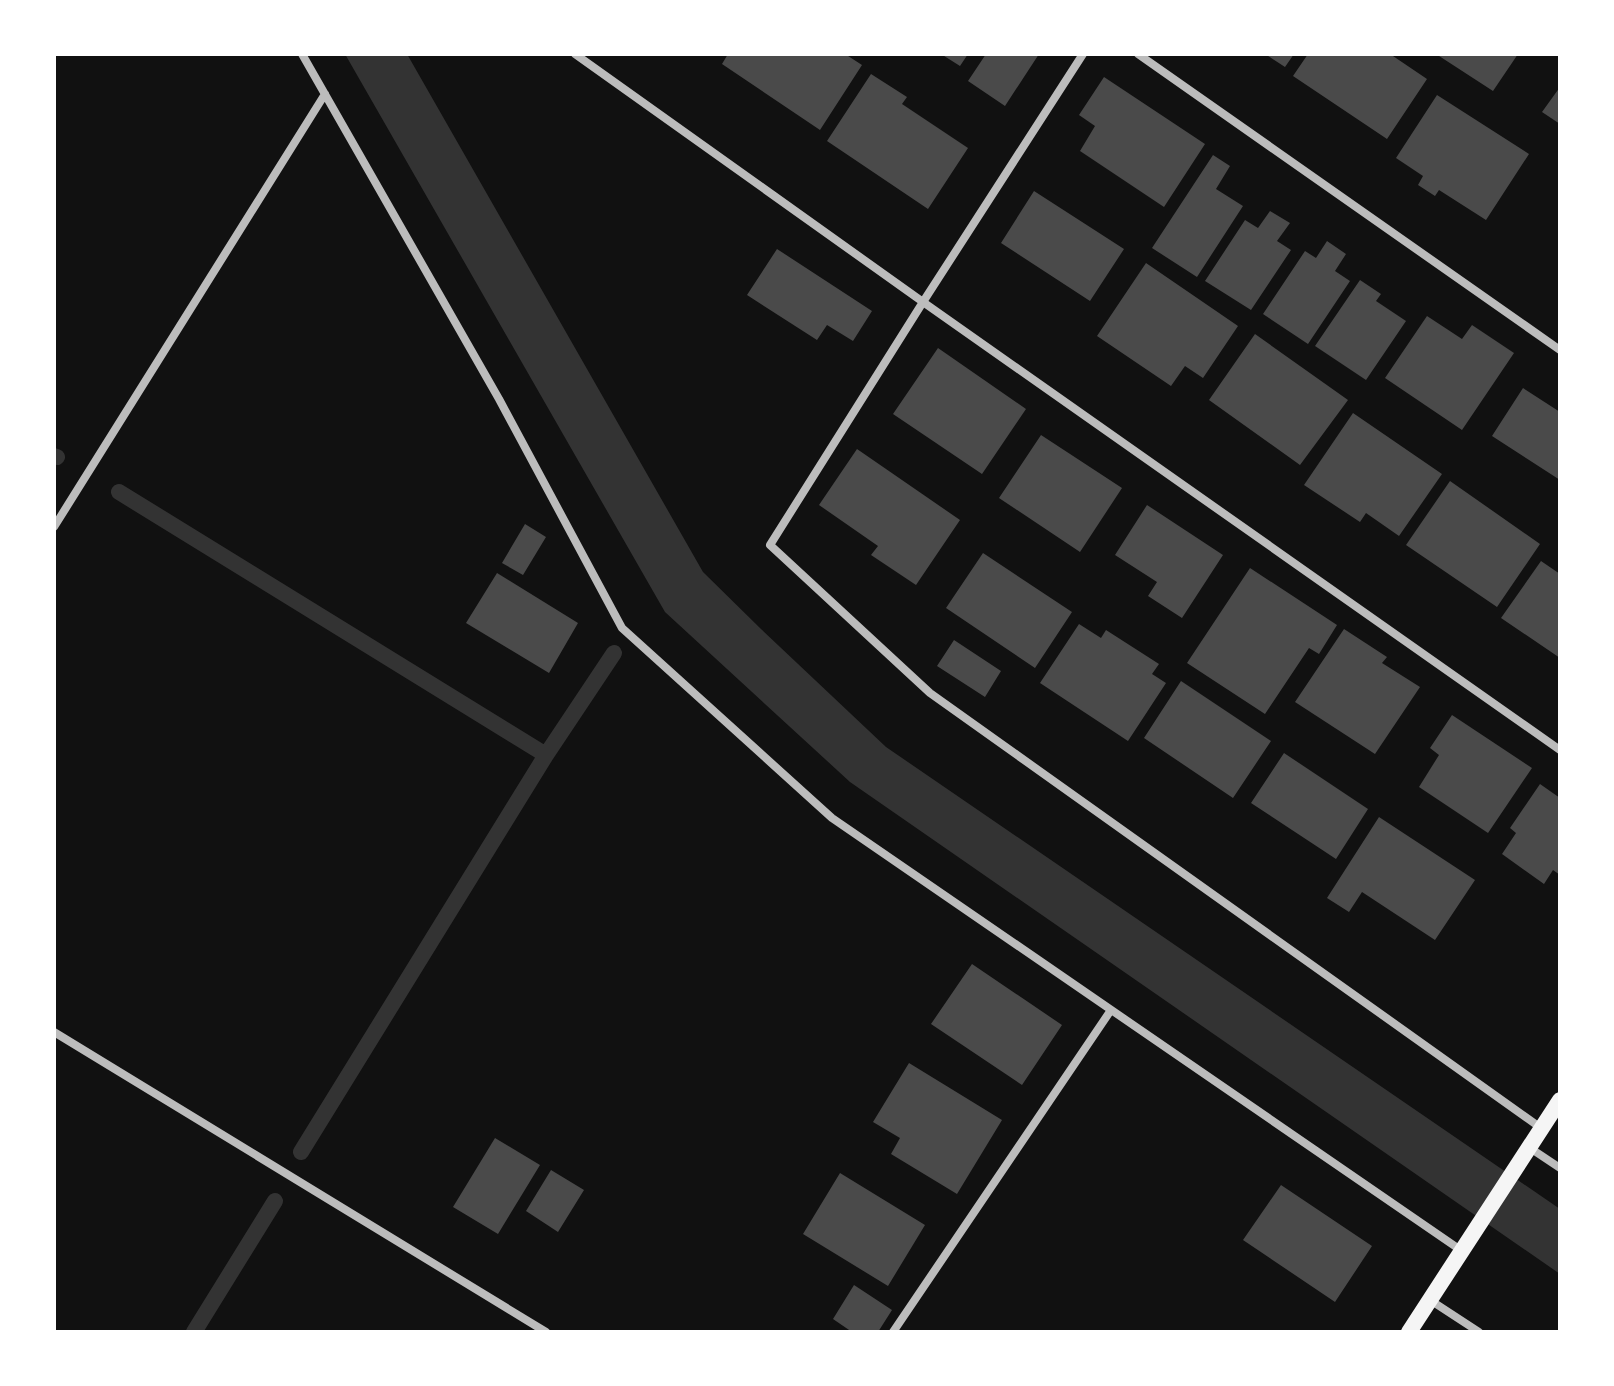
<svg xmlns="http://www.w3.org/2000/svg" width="1614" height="1386" font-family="'Public Sans',sans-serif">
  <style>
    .water { fill: #333 }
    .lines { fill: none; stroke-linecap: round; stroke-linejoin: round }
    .stream { stroke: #333; stroke-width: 16 }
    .building { fill: #4a4a4a }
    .minor { stroke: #bcbcbc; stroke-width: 8 }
    .secondary { stroke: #f5f5f5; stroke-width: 16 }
  </style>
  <rect width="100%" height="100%" fill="#111"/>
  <path class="water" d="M 345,54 L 407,54 L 703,572 L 761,629 L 886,747 L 1560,1209 L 1560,1274 L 850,782 L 665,612 Z"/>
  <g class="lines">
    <path class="stream" d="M 54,456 L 57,457
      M 119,492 L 546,755
      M 301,1152 L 546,755 L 614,653
      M 194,1332 L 275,1201"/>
  </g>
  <path class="building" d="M 728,54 L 845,54 L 862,65 L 820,130 L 722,64 Z
    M 941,54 L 968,54 L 960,66 Z
    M 986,54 L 1039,54 L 1005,106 L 968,81 Z
    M 1265,54 L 1294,54 L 1285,67 Z
    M 1308,54 L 1390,54 L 1427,79 L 1387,139 L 1293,76 Z
    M 1436,54 L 1518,54 L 1493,91 Z
    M 871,74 L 907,97 L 902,104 L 968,148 L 928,209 L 827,141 Z
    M 1104,77 L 1205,144 L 1164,207 L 1080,151 L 1095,126 L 1079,115 Z
    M 1560,87 L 1560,124 L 1542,112 Z
    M 1437,95 L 1529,154 L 1486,220 L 1439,190 L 1435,196 L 1418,185 L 1423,176 L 1396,158 Z
    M 1213,155 L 1230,166 L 1216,189 L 1243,206 L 1197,277 L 1152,248 Z
    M 1034,191 L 1124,249 L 1090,301 L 1001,243 Z
    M 1270,211 L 1290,223 L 1277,241 L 1291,250 L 1251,310 L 1205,281 L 1245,220 L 1258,228 Z
    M 1327,241 L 1346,254 L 1335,271 L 1350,281 L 1308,344 L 1263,314 L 1305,251 L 1316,258 Z
    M 777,249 L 872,311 L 853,341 L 827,325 L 817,340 L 747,295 Z
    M 1146,263 L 1238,326 L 1203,378 L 1185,366 L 1171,386 L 1097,336 Z
    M 1360,280 L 1381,294 L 1376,301 L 1406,321 L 1366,380 L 1315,346 Z
    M 1427,316 L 1462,339 L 1472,325 L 1514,353 L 1462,430 L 1385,378 Z
    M 1255,334 L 1348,400 L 1300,465 L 1209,400 Z
    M 938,348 L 1026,409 L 982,474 L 893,414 Z
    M 1523,388 L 1560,412 L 1560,480 L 1492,436 Z
    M 1353,413 L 1442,474 L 1399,536 L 1366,513 L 1360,522 L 1304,485 Z
    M 1041,435 L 1122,488 L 1080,552 L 999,498 Z
    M 857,449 L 960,520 L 916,585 L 871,555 L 878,546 L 819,505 Z
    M 1450,481 L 1540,544 L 1497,607 L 1406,545 Z
    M 1147,505 L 1223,555 L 1182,618 L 1148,596 L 1157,582 L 1115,555 Z
    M 525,524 L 546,537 L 523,575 L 502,563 Z
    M 983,553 L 1072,612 L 1035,668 L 946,608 Z
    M 1541,561 L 1560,574 L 1560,658 L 1501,618 Z
    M 1250,568 L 1337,625 L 1319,654 L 1309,648 L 1265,714 L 1187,663 Z
    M 497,573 L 578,623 L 549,673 L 466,623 Z
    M 1079,624 L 1101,638 L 1106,630 L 1159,664 L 1152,674 L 1166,683 L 1128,741 L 1040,683 Z
    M 1344,629 L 1387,657 L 1382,663 L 1420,687 L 1375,754 L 1295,702 Z
    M 954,640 L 1001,671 L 985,697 L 937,666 Z
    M 1181,681 L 1271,741 L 1233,798 L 1144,738 Z
    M 1452,715 L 1532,768 L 1488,833 L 1419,787 L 1439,755 L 1430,748 Z
    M 1284,753 L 1368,809 L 1336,859 L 1251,803 Z
    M 1540,784 L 1560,798 L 1560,875 L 1553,870 L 1544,884 L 1502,854 L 1516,833 L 1510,828 Z
    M 1379,817 L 1475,880 L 1435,940 L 1362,892 L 1349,912 L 1327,898 Z
    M 972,964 L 1062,1025 L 1022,1085 L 931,1024 Z
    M 909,1063 L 1002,1120 L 957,1194 L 891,1154 L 900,1138 L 873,1122 Z
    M 495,1138 L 540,1165 L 498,1234 L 453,1207 Z
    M 551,1170 L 584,1190 L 558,1232 L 526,1211 Z
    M 840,1173 L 925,1225 L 888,1286 L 803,1234 Z
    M 1281,1185 L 1372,1246 L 1335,1302 L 1243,1240 Z
    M 854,1285 L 892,1310 L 878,1332 L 852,1332 L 833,1319 Z"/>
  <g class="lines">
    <path class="minor" d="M 302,54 L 499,399 L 622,628 L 832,818 L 1462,1251
      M 575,54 L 923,302 L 1560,750
      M 1083,54 L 923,302 L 770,545 L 930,693 L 1541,1128
      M 1138,54 L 1560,350
      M 54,527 L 325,94
      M 54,1032 L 546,1332
      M 1530,1148 L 1560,1168
      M 1430,1300 L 1479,1332
      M 893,1332 L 1111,1010"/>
    <path class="secondary" d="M 1409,1332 L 1560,1100"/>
  </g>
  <rect width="1614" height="1386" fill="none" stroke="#ffffff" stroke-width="112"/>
</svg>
